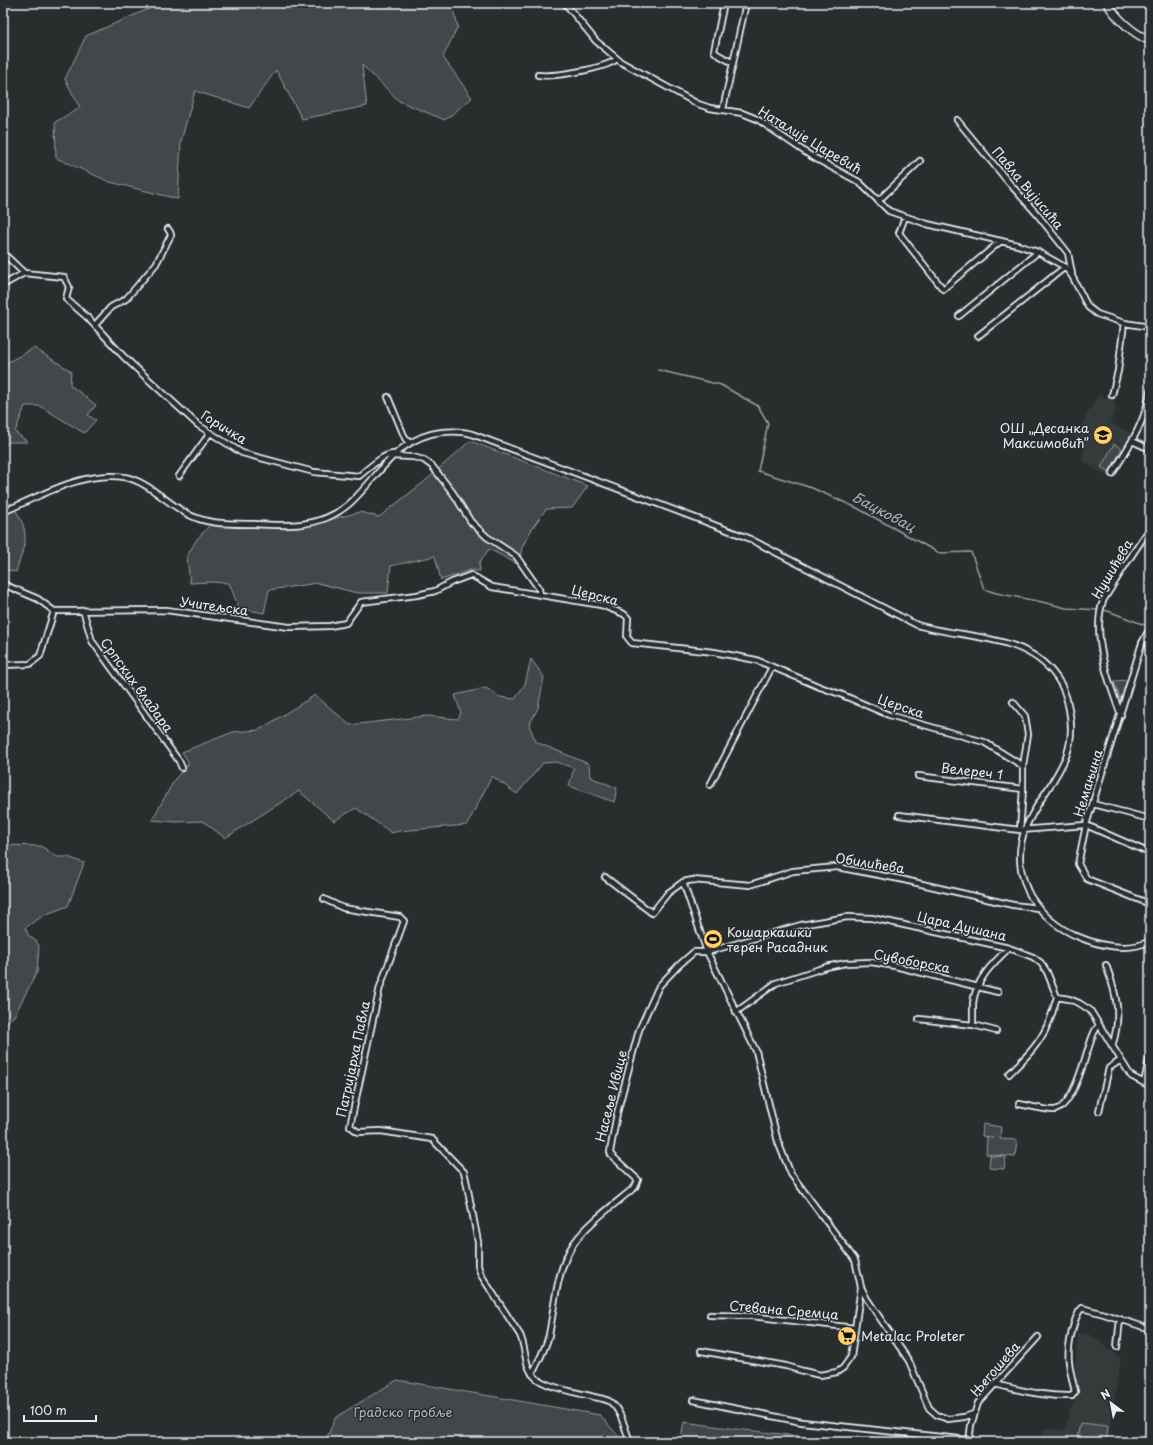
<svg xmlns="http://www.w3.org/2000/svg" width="1153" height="1445" font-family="'Playpen Sans',sans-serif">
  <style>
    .built { fill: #363a3b }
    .green { fill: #424648; stroke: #959ca0 }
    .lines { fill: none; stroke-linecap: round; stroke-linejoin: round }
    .stream { stroke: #989fa3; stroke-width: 1.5 }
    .minor-casing { stroke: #e8f1f8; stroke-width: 8 }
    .tertiary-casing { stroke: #e8f1f8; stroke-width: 9 }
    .secondary-casing { stroke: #e8f1f8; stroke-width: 10 }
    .minor { stroke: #2a2d2e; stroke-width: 4.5 }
    .tertiary { stroke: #2a2d2e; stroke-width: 6 }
    .secondary { stroke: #2a2d2e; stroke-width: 7 }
    .labels { text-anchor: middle; stroke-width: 3; stroke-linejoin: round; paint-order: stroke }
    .street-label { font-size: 13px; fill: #e8f1f8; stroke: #2a2d2e }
    .poi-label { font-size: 13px; fill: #e8f1f8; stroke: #2a2d2e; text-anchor: start }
    .park-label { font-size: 13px; fill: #aeb5ba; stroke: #2a2d2e }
    .water-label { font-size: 14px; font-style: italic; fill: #acb3b9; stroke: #2a2d2e }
  </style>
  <rect width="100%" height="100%" fill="#2a2d2e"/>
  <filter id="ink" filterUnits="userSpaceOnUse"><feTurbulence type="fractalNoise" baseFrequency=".025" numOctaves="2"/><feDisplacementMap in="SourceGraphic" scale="8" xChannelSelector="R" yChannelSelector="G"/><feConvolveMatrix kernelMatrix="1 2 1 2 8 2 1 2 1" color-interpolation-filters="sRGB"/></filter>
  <g filter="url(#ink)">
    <path class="built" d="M 1098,395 L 1114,400 L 1116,409 L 1110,422 L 1131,434 L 1108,477 L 1082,461 L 1084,449 L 1074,437 Z
      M 1078,1333 L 1091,1335 L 1121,1358 L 1108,1442 L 1058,1442 L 1043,1440 L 1044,1428 L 1065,1430 L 1069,1412 L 1074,1401 L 1078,1397 L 1075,1366 Z"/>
    <path class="green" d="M 162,3 L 451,3 L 458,26 L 443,57 L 472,98 L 445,120 L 399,101 L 362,65 L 367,106 L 302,119 L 276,70 L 249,108 L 195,91 L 181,141 L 178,199 L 110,182 L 56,158 L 55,122 L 80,108 L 65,79 L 86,36 Z
      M 34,348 L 71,371 L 70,385 L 96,405 L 88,415 L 96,420 L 84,433 L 40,406 L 25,406 L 15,432 L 28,442 L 10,442 L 3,446 L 3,365 Z
      M 470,441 L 588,486 L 572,508 L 546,509 L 533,527 L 522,547 L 519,565 L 489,549 L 479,563 L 480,571 L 470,570 L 441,580 L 435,556 L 391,566 L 388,593 L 357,593 L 318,583 L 269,590 L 264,613 L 239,608 L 229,583 L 210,582 L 190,583 L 187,556 L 197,539 L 211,524 L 305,526 L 360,512 L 379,517 L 424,482 Z
      M 1114,444 L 1122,449 L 1109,472 L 1101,467 Z
      M 11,503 C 17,512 24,523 25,534 C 26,545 19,561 16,572 L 3,569 L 3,505 Z
      M 531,659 L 544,677 L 538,708 L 529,725 L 536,742 L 589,764 L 590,777 L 617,788 L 614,802 L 569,786 L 574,768 L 556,762 L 543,763 L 517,794 L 492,776 L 467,825 L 399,831 L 392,833 L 356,808 L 334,821 L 299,791 L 225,838 L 203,821 L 177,822 L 152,820 L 175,779 L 189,763 L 182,752 L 233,732 L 259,730 L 315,695 L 350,725 L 427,716 L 458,719 L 461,713 L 455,695 L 486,688 L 500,697 L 515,699 L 525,684 Z
      M 1128,680 L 1123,698 L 1120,698 L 1114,681 Z
      M 7,845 L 41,846 L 57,857 L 68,857 L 84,863 L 68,906 L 44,915 L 25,928 L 29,936 L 36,941 L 39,946 L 37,972 L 14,1016 L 3,1025 L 3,846 Z
      M 716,933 L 719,943 L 709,946 L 706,936 Z
      M 983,1124 L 1001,1127 L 1000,1139 L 1017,1140 L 1015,1157 L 986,1154 L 987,1137 L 994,1138 L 982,1136 Z
      M 990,1156 L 1006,1157 L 1004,1169 L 989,1168 Z
      M 397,1380 L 600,1415 L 619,1437 L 616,1442 L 330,1442 L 327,1437 L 336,1417 Z
      M 684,1422 L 736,1429 L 852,1442 L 680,1442 Z
      M 1080,1423 L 1108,1426 L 1106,1442 L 1077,1439 Z"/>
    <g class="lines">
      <path class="stream" d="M 658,370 L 721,385 L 758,406 L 768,423 L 758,471 L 812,488 L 857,508 L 939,553 L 971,552 L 984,589 L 996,593 L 1042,602 L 1066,608 L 1099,610
        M 1103,610 L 1108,611 L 1150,627
        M 863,1441 L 878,1442"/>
      <g class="minor-casing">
        <path id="minor" d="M 564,3 L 569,8 L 596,41 L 621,62 L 698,104 L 710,108 L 742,113 L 757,119 L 811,156 L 859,182 L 889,211 L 927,224 L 1018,245 L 1038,252 L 1065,267 L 1072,276 L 1088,307 L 1097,314 L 1124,323 L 1150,327
          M 724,3 L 714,51 L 717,54 L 733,63
          M 538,75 C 553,77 605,69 617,59
          M 723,109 L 746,3
          M 957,120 L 1010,184 L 1037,214 L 1068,253 L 1072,274
          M 878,201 L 920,161
          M 905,217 L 899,233 L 943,289 L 1001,241
          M 3,253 L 24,273
          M 3,285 L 24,273 L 64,277 L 69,287 L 66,299 L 87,317 L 124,357 L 198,425 L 242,453 L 314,472 L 359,476 C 368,469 384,453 394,454
          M 959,316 L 1038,252
          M 95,325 L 111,307 L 126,299 L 156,264 L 171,235 L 170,232 L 168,229
          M 978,336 L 1065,267
          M 1112,395 L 1118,371 L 1124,323
          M 388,397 L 405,438 L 409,443
          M 1132,441 L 1150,449
          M 392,456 L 413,457 L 424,460 L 432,466 L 453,493 L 471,522 L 487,537 L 516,556 L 539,589 L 540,594
          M 1112,474 C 1128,448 1146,422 1150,391
          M 179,476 L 210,433
          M 3,512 C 40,496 82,471 124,477 C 145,480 165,501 184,512 C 205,525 230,524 254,524 C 270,525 286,526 302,524 C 319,522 336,515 349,504 C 380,476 396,437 442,432 C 453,431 462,431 472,434 L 746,537 L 917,625 C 964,639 1027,633 1057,678 C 1064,687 1067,698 1069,709 C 1072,724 1072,739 1067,754 C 1052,794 1013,821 1021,869 C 1023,879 1026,889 1031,897 C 1043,916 1059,929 1079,937 C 1100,946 1129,952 1150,941
          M 3,584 L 38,599 L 54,611 L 166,610 L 289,627 L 330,626 L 346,623 L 361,602 L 417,595 L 435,591 L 452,582 L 471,575 L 492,587 L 601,605 L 624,614 L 628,618 L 627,637 L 632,643 L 714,652 L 756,660 L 820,687 L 840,694 L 889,715 L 984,742 L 1023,766
          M 83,610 L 92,641 L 179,761 L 182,768
          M 1150,628 L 1142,643 L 1086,825 L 1078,864 L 1087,879 L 1150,904
          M 3,665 L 30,664 L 40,656 L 54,611
          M 1013,702 L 1025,716 L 1028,734 L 1023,766 L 1023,789 L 1020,830 L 1086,825 L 1150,853
          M 1121,715 C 1109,684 1091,634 1103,601 C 1106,595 1111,589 1114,583 C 1126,564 1137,546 1150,529
          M 918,776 L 1023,789
          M 710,785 L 772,667
          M 1093,804 L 1150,819
          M 899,815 L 1020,830
          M 605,877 L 652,913 L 668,893 L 683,882 L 693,880 L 750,885 L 793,871 L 837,867 L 900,879 L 1013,905 L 1038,908
          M 683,882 L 707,952 L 756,1051 L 778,1142 L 791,1174 L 855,1260 L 861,1287 L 867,1299 L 909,1361 L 929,1408 L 937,1415 L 948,1419 L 964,1417 L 974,1414
          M 324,899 L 343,908 L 400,917 L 404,921 L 380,987 L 350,1126 L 358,1132 L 381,1131 L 432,1139 L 464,1172 L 466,1180 L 478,1242 L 478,1266 L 481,1275 L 520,1335 C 526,1348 524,1365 534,1376 C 543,1387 580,1393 594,1397 C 599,1398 605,1399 609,1401 C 621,1409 625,1429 630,1442
          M 1106,965 C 1117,995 1122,1016 1112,1046
          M 736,1012 L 776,983 L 826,967 L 846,963 L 871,962 L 895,966 L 998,992
          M 919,1019 L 973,1025 L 996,1031
          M 973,1025 C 973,1018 973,1010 973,1003 C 976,979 993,963 1009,948
          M 1009,1074 C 1024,1059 1040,1044 1048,1024 C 1052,1016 1054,1006 1057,997
          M 1144,1083 L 1150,1054
          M 1019,1104 C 1026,1105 1049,1111 1055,1110 C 1071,1107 1083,1066 1087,1052 C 1091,1043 1092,1032 1099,1025
          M 1099,1111 L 1109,1068 L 1121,1060
          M 710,1315 L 751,1316 L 855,1328
          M 1117,1347 L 1120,1319
          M 701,1351 L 786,1366 L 803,1371 L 820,1375 L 837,1372 L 843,1368 L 851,1357 L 861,1287
          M 532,1374 C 538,1362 546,1348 549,1335 C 555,1305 556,1270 574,1243 C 589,1222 615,1204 635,1187 L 638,1180 L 611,1155 L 610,1152 L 617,1113 L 639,1030 L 659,986 L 679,965 L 694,952 L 707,952 L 801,925 L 847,917 L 872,918 L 1009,948 L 1033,957 L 1041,963 L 1047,972 L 1057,997 L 1069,999 L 1079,1003 L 1090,1010 L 1131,1076 L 1144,1083 L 1150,1085
          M 995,1384 C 1017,1390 1049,1397 1072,1396 L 1075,1392 C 1073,1382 1070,1372 1069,1362 C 1067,1350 1073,1317 1082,1308 L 1104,1314 L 1150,1329
          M 693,1400 L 802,1422 L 969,1440
          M 969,1442 L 971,1425 L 978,1403 L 1038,1337"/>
      </g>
      <g class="tertiary-casing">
        <path id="tertiary" d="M 1148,1442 L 1150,1428"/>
      </g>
      <g class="secondary-casing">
        <path id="secondary" d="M 1107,3 C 1118,20 1131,32 1150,41"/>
      </g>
      <use href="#minor" class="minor"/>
      <use href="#tertiary" class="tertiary"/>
      <use href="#secondary" class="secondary"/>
    </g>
  </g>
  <defs>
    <g id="school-disc" transform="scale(1)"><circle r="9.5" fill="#ffd166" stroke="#2a2d2e"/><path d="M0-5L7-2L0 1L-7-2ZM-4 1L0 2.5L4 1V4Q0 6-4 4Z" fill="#111"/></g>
    <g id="stadium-disc" transform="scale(1)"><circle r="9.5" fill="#ffd166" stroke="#2a2d2e"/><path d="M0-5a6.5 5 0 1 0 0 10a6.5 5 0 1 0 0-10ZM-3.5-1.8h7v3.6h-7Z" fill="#111"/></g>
    <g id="supermarket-disc" transform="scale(1)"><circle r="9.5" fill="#ffd166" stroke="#2a2d2e"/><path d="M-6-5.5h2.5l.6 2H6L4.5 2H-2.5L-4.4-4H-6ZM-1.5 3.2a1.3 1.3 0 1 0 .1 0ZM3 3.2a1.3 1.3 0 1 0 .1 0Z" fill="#111"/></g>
  </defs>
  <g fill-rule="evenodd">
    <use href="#school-disc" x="1103" y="435"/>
    <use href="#stadium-disc" x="713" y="939"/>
    <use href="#supermarket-disc" x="847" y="1336"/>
  </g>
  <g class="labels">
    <g class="street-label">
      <text transform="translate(810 140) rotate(31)" y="5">Наталије Царевић</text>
      <text transform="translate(1028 188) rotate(50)" y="5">Павла Вујисића</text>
      <text transform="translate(224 427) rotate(32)" y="5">Горичка</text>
      <text transform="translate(1112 569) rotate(-59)" y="5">Нушићева</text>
      <text transform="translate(595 595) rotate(14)" y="5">Церска</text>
      <text transform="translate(214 606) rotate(8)" y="5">Учитељска</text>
      <text transform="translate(137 685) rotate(54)" y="5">Српских владара</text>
      <text transform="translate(901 706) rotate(19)" y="5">Церска</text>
      <text transform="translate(972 771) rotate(7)" y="5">Велереч 1</text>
      <text transform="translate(1088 783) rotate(-73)" y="5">Немањина</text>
      <text transform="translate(870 863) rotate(9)" y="5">Обилићева</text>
      <text transform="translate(962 926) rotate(13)" y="5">Цара Душана</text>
      <text transform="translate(912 961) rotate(11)" y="5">Сувоборска</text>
      <text transform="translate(353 1059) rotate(-78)" y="5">Патријарха Павла</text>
      <text transform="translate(611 1096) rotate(-76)" y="5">Насеље Ивице</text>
      <text transform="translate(784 1310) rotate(5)" y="5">Стевана Сремца</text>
      <text transform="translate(995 1369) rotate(-49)" y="5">Његошева</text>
    </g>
    <g class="poi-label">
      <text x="1089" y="433" text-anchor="end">ОШ „Десанка<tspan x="1089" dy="15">Максимовић”</tspan></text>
      <text x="727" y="937">Кошаркашки<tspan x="727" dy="15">терен Расадник</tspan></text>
      <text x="861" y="1341">Metalac Proleter</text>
    </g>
    <g class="park-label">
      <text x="403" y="1417">Градско гробље</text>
    </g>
    <g class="water-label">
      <text transform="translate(884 512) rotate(28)" y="5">Бацковац</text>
    </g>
  </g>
  <rect width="1153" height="1445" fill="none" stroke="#2a2d2e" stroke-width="16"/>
  <rect x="8" y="8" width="1137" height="1429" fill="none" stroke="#e8f1f8" stroke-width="1.5" filter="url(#ink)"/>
  <g transform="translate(1111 1403) rotate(328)" stroke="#2a2d2e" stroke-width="3" paint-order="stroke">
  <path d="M0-3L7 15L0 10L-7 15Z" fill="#e8f1f8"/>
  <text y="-6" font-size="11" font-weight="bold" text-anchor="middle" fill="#e8f1f8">N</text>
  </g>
  <path d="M24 1415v6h72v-6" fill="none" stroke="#e8f1f8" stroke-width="2"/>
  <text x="30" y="1415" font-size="12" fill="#e8f1f8" stroke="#2a2d2e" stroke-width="3" paint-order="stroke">100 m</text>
</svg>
